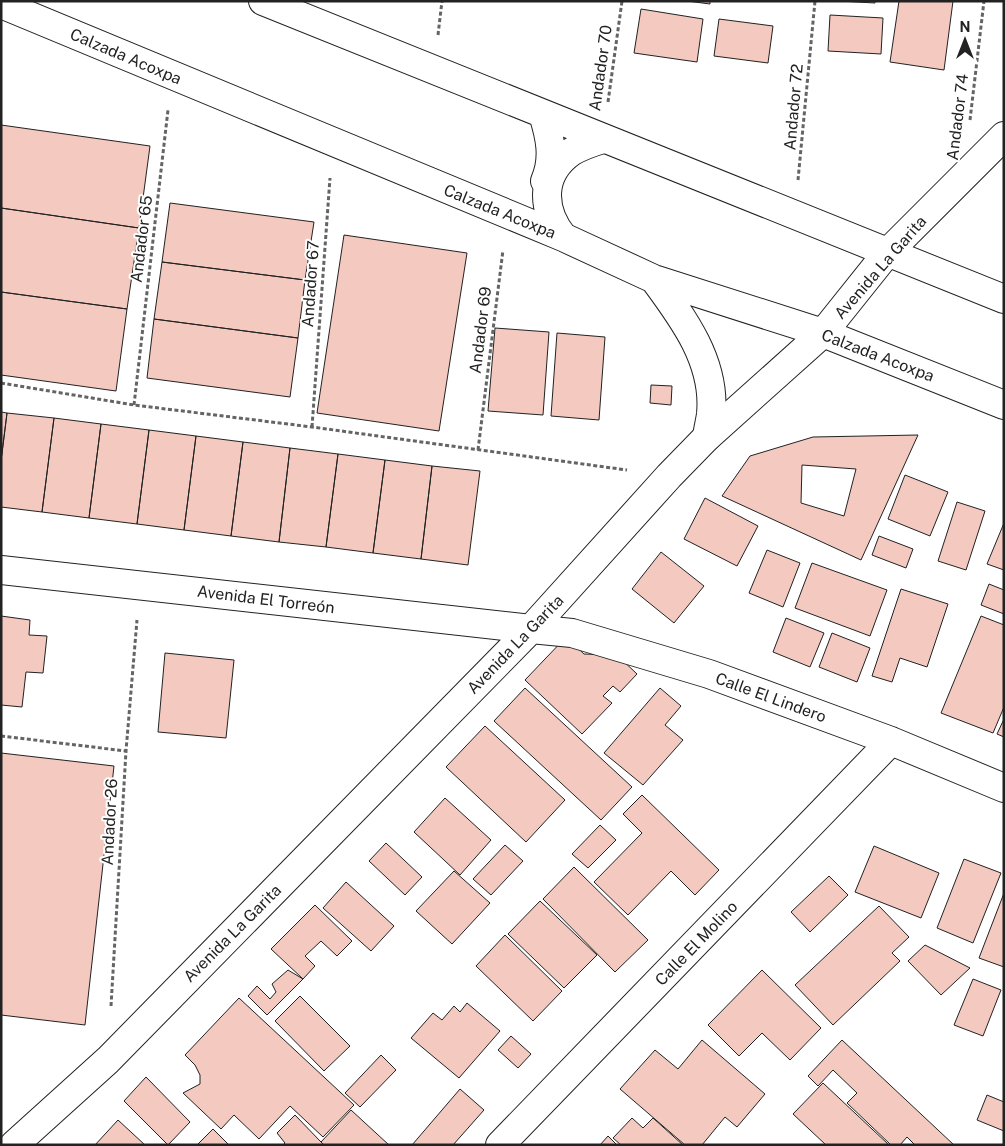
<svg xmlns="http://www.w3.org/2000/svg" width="1005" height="1146" font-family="'Public Sans',sans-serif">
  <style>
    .building { fill: #f3c9c0; stroke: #222; fill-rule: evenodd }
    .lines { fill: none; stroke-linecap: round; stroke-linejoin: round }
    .street-casing { stroke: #222; stroke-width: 30 }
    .secondary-casing { stroke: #222; stroke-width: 30 }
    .path { stroke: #646464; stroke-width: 3; stroke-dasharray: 4 2.5; stroke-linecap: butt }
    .street { stroke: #fff; stroke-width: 28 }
    .secondary { stroke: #fff; stroke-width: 28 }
    .labels { text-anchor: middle; stroke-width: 4; stroke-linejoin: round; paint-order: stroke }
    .street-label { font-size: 16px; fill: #222; stroke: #fff }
  </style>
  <rect width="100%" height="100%" fill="#fff"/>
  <path class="building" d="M 687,1 L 710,1 L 710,4 Z
    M 839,1 L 875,1 L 875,3 Z
    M 899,1 L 953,1 L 944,70 L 890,62 Z
    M 641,9 L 703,19 L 697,62 L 634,53 Z
    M 830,15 L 883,18 L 881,54 L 828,51 Z
    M 719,19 L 773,26 L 768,63 L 714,56 Z
    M 1,125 L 150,146 L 139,228 L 1,208 Z
    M 170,203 L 314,222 L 305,280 L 162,262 Z
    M 1,208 L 139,228 L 127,309 L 1,292 Z
    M 344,235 L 467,253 L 439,431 L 317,413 Z
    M 162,262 L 305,280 L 298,338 L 154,319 Z
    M 1,292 L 127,309 L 116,391 L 1,375 Z
    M 154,319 L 298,338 L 290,397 L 147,378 Z
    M 495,328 L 549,332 L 543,415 L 488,411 Z
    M 557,333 L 605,337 L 599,420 L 551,416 Z
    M 651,385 L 672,386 L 671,405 L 650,403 Z
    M 1,412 L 7,413 L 1,461 Z
    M 7,413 L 54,418 L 42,512 L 1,507 L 1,461 Z
    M 54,418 L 101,424 L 89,518 L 42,512 Z
    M 101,424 L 149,430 L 137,524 L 89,518 Z
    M 149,430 L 196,436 L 184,530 L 137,524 Z
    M 918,435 L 861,560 L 722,496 L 750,456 L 813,437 ZM 802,465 L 856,469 L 844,516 L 801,503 Z
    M 196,436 L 243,442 L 231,536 L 184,530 Z
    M 243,442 L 290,448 L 279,542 L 231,536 Z
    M 290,448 L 338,454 L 326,547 L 279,542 Z
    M 338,454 L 385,460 L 373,553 L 326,547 Z
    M 385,460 L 432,466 L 421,559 L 373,553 Z
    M 432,466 L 480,471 L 468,565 L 421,559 Z
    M 905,475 L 948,492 L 930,536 L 888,519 Z
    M 705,498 L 758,526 L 737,566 L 684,539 Z
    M 957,502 L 985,511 L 966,570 L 938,561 Z
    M 1004,523 L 1004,570 L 987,564 Z
    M 879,536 L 913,549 L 906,568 L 872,555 Z
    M 767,550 L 800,563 L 783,607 L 749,593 Z
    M 661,552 L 704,586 L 674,623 L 632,589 Z
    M 812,563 L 887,590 L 870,636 L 795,608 Z
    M 989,584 L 1004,590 L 1004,614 L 981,605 Z
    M 901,589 L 948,604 L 927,667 L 900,658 L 892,682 L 872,676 Z
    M 1,616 L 30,620 L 29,635 L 47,636 L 43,673 L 26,672 L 22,707 L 1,705 Z
    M 981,616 L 1004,625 L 1004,707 L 993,733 L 941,713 Z
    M 786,618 L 824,633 L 810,667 L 773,652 Z
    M 832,633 L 870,648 L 857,682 L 819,667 Z
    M 566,637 L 584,654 L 617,655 L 637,674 L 620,692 L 613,686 L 603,696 L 612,703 L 582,734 L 525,680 Z
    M 165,653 L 234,660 L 226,738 L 158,732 Z
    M 525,688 L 632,787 L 601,820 L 494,721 Z
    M 660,688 L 681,706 L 665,725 L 683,740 L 643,785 L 604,753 Z
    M 1004,719 L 1004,737 L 997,734 Z
    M 485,726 L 565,800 L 526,842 L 446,767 Z
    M 1,753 L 114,766 L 85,1025 L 1,1015 Z
    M 642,795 L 719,870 L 695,895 L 671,871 L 628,915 L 594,882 L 642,833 L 623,814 Z
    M 445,798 L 491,840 L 460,875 L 414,832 Z
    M 600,825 L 616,840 L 588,868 L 572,854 Z
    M 386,843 L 422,877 L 405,895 L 369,861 Z
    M 505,845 L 523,861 L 491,895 L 473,879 Z
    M 874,846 L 939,873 L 921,918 L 855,892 Z
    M 964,859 L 1001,873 L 973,943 L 937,928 Z
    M 574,867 L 648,940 L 615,972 L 543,899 Z
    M 454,871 L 490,903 L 452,944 L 416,911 Z
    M 829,876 L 848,895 L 810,932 L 791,912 Z
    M 346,882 L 394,926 L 371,951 L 323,908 Z
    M 1004,893 L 1004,967 L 979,958 Z
    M 540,901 L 597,955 L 564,988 L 508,934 Z
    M 315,905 L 352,941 L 337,956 L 321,941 L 305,956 L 315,966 L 303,979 L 271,949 Z
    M 879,906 L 909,937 L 892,953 L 900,961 L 833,1025 L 795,985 Z
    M 505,935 L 562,991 L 533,1021 L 476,966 Z
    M 925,945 L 970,968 L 941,995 L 908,961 Z
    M 288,970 L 303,979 L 267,1015 L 248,996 L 257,986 L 270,999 L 276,992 L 272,984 Z
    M 762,970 L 821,1028 L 790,1060 L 762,1033 L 739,1056 L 708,1025 Z
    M 973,979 L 1001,990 L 983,1036 L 954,1025 Z
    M 300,996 L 350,1046 L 324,1071 L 275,1021 Z
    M 239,998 L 354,1105 L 323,1137 L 290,1106 L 259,1139 L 234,1115 L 221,1129 L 183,1093 L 200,1084 L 200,1075 L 195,1065 L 185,1055 Z
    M 467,1003 L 500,1031 L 459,1078 L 411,1038 L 433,1013 L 442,1020 L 454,1006 L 460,1012 Z
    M 511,1036 L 531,1054 L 518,1068 L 498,1050 Z
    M 702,1040 L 765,1094 L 737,1127 L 725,1117 L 702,1145 L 685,1145 L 620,1089 L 655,1050 L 678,1069 Z
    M 842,1040 L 954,1145 L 915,1145 L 907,1137 L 900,1145 L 891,1145 L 847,1103 L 857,1093 L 833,1070 L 818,1086 L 808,1076 Z
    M 381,1055 L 396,1070 L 360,1107 L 345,1093 Z
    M 146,1077 L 190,1122 L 168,1145 L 124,1101 Z
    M 823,1083 L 889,1145 L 826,1145 L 793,1114 Z
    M 460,1089 L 484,1110 L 453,1145 L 412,1145 Z
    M 987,1095 L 1004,1102 L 1004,1131 L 977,1120 Z
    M 351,1110 L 389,1145 L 324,1145 L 321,1142 Z
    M 295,1115 L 321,1142 L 324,1145 L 283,1145 L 285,1143 L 277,1133 Z
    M 632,1118 L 643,1128 L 653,1118 L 683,1145 L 621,1145 L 613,1138 Z
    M 118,1120 L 145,1145 L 95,1145 Z
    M 213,1129 L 229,1145 L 197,1145 Z
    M 608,1136 L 617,1145 L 600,1145 Z"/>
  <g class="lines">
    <g class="street-casing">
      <path id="street" d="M 1,570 L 531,629 L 572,633 L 709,674 L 891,741 L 1004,788
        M 14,1145 L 108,1060 L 531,629 L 669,476 L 707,437 L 823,333 L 887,253 L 1004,136
        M 500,1145 L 891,741"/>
    </g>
    <g class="secondary-casing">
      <path id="secondary" d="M 263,1 L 1004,299
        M 1,4 L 563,237 L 654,279 L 823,333 L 1004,405
        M 543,114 C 550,137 555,158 545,181
        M 563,237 C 541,209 540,174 571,152 C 581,146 593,142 603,139
        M 654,279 C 683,318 716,362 711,414 C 710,422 708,429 707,437"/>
    </g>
    <path class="path" d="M 438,35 L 442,1
      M 608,102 L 622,1
      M 970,120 L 984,1
      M 798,180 L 815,1
      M 1,383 L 134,405 L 312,427 L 627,470
      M 134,405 L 168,110
      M 312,427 L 330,178
      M 478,450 L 503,250
      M 1,736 L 126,751
      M 111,1006 L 126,751 L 137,620"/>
    <use href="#street" class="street"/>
    <use href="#secondary" class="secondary"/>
  </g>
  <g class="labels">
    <g class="street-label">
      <text transform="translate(126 56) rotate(23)" y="6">Calzada Acoxpa</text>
      <text transform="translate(600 68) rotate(-82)" y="6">Andador 70</text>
      <text transform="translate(793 107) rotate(-85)" y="6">Andador 72</text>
      <text transform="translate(957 117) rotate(-83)" y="6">Andador 74</text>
      <text transform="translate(500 211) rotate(22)" y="6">Calzada Acoxpa</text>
      <text transform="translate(141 239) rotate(-83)" y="6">Andador 65</text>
      <text transform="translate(880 267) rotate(-49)" y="6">Avenida La Garita</text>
      <text transform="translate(310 284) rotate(-86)" y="6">Andador 67</text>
      <text transform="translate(480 330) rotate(-83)" y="6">Andador 69</text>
      <text transform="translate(878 355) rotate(21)" y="6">Calzada Acoxpa</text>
      <text transform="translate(266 599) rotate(7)" y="6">Avenida El Torreón</text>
      <text transform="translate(515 644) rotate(-46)" y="6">Avenida La Garita</text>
      <text transform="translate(771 697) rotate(20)" y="6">Calle El Lindero</text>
      <text transform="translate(109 822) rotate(-87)" y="6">Andador 26</text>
      <text transform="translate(232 933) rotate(-45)" y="6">Avenida La Garita</text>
      <text transform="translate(696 943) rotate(-46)" y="6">Calle El Molino</text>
    </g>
  </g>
  <rect width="1005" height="1146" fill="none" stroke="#222222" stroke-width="5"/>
  <g transform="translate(965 40)" stroke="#ffffff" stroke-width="4" paint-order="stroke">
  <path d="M0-4L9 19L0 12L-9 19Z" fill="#222222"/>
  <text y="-8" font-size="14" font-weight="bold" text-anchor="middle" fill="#222222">N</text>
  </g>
</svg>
